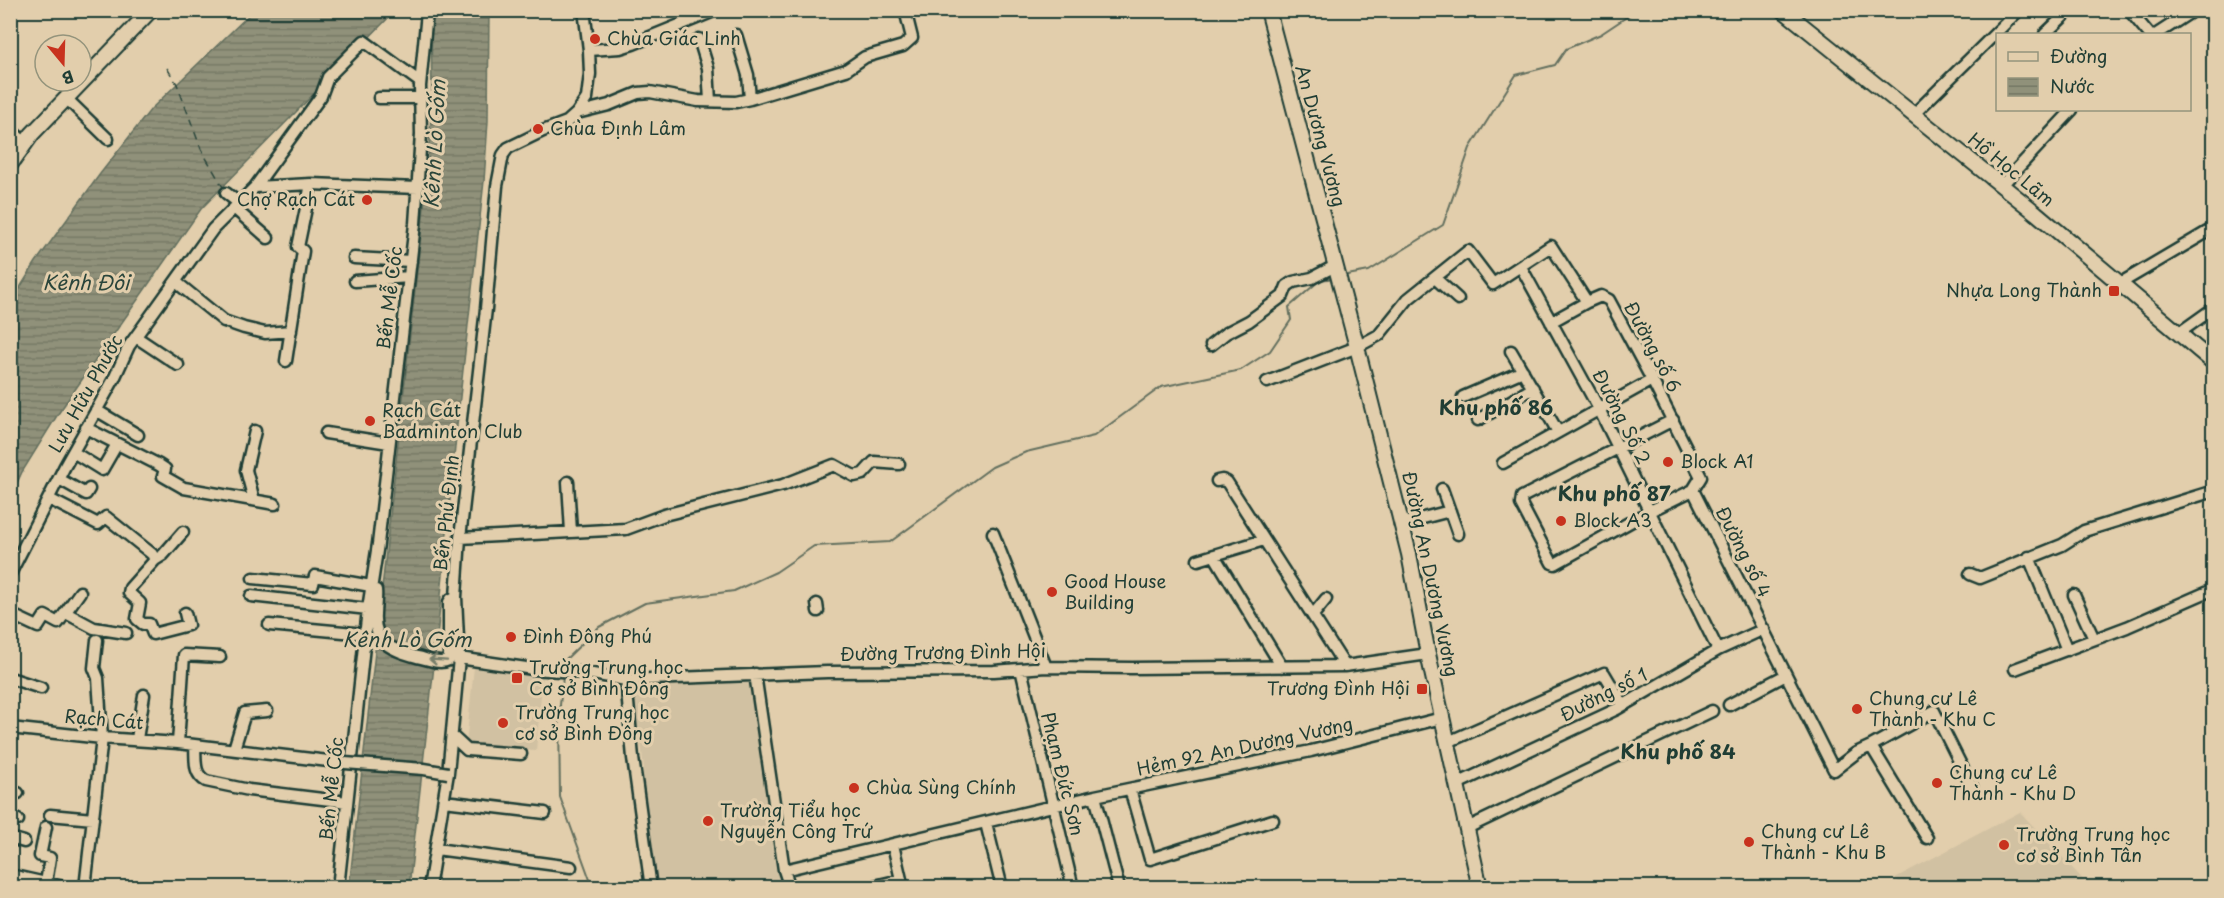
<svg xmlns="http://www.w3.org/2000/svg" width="2224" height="898" font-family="'Playpen Sans',sans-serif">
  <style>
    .built { fill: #d1c1a2 }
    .water { fill: url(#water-rules); stroke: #636f5e; stroke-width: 1.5 }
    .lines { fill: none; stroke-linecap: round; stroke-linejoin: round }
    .stream { stroke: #636f5e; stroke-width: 2 }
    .ferry { stroke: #2a453b; stroke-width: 1.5; stroke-dasharray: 8 6; stroke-linecap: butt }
    .minor-casing { stroke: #1f3d34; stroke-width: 15 }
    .major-casing { stroke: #1f3d34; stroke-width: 18 }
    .minor { stroke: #e2ceac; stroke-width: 10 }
    .major { stroke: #e2ceac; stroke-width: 14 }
    .minor-bridge-casing { stroke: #1f3d34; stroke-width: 15; stroke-linecap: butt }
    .minor-bridge { stroke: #e2ceac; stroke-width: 10 }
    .oneway { stroke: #777e6a }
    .poi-dot { fill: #c8321e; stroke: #e2ceac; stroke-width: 2 }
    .labels { text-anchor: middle; stroke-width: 6; stroke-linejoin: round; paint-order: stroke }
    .poi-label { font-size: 18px; fill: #1f3d34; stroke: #e2ceac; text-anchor: start }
    .street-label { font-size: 18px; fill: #1f3d34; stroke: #e2ceac }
    .water-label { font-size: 20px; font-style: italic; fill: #2a453b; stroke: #e2ceac }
    .neighbourhood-label { font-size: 20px; font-weight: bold; fill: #1f3d34; stroke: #e2ceac }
  </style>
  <defs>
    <pattern id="water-rules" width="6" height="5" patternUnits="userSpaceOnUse" patternTransform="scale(1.5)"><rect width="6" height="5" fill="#90917a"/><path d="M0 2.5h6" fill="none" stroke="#757865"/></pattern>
  </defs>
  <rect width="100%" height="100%" fill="#e2ceac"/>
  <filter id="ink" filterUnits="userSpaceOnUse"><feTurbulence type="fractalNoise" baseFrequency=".0167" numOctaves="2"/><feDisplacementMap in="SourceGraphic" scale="12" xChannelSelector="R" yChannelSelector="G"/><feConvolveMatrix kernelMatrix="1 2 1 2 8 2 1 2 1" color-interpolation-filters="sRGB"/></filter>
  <g filter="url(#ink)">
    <path class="built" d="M 474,667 L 543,673 L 536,751 L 466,745 Z
      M 749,682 L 775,865 L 782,887 L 666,887 L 665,879 L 655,880 L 641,778 L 644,769 L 641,743 L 637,737 L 632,687 Z
      M 2020,812 L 2090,887 L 1904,888 L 1895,878 Z"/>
    <path class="water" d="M 253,11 L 395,11 L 201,209 L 58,414 L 22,472 L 11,496 L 11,302 L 36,262 L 100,174 L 151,109 Z
      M 431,11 L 489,11 L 488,121 L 484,181 L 458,415 L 436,648 L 409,887 L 349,888 L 426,189 L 432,103 Z"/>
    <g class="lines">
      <path class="stream" d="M 1342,276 L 1369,271 L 1443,225 L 1470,148 L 1516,75 L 1555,65 L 1566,49 L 1601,34 L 1637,10
        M 564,668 L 565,660 L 599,627 L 645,603 L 734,591 L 776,572 L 814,546 L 890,542 L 992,467 L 1026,452 L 1094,436 L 1161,387 L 1241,370 L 1270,351 L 1291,320 L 1289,307 L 1320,280 L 1334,278
        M 563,676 L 559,715 L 560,797 L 593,888"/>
      <path class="ferry" d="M 167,68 L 177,84 L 201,149 L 224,189"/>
      <g class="minor-casing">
        <path id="minor" d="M 2129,10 L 2149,34
          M 2045,34 L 2070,10
          M 2157,34 L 2194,10
          M 736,35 L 748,75 L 750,99
          M 699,39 L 708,68 L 710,101
          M 589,50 L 620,48 L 633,44 L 709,13 L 708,10
          M 66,98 L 108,139
          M 379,98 L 420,98
          M 577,113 L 609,105 L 638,93 L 650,92 L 698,101 L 736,102 L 750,99 L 846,70 L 865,57 L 903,46 L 912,38 L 905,10
          M 1914,114 L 2016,13 L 2013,10
          M 10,129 L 25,143
          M 2001,186 L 2072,110
          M 255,187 L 311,184 L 418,188
          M 226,193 L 240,204
          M 235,209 L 268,238
          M 354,258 L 411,261
          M 1521,267 L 1599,409 L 1718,650
          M 1436,279 L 1458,299
          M 355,281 L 409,277
          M 176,282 L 224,321 L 244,328 L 265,333 L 291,331
          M 2119,284 L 2214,228
          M 1551,322 L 1587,302
          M 2179,333 L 2214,308
          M 136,337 L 178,365
          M 1211,345 L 1226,333 L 1249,321 L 1283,296 L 1287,286 L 1293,282 L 1312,278 L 1335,266
          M 1511,351 L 1558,432
          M 286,361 L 303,251 L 298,247 L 311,184
          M 1267,382 L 1357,347 L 1379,335 L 1408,299 L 1468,251 L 1493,284 L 1551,246 L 1587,302 L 1601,296 L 1609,300 L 1652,380 L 1701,477 L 1693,490
          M 1463,397 L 1523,371
          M 96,410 L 138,435
          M 1478,420 L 1533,388
          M 1673,420 L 1522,497 L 1521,504 L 1552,563 L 1555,564 L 1650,511 L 1693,490
          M 86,428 L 159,465 L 165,469 L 163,476 L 184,488 L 275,504
          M 326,433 L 389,443
          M 73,452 L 102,470 L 117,444
          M 1503,463 L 1652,380
          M 59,479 L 86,494 L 89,489
          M 1217,481 L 1222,480 L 1227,482 L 1345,666
          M 568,482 L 571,532
          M 1442,489 L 1458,534
          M 1693,490 L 1834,770 L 1856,753 L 1871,746 L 1927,838
          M 49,499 L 98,524 L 106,517 L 152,554 L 155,560 L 130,588 L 129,593 L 140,603 L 137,619 L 143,624 L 149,624 L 153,634 L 188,625 L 185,613
          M 254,500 L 246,470 L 255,431
          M 1400,524 L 1450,511
          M 993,533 L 1046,667
          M 460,538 L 626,529 L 664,515 L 783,485 L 834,465 L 854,476 L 863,474 L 874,462 L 899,464
          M 1214,555 L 1282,667
          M 2029,557 L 2067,650
          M 155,560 L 163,555 L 183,532
          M 1198,560 L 1264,540
          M 10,574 L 65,466 L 114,379 L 129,346 L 213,229 L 255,187 L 321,96 L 328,77 L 364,41 L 420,82
          M 1970,574 L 1980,578 L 2062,545 L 2084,531 L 2214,491
          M 253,578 L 313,584 L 315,576 L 371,586
          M 376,590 C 377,598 375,606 375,614 C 373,644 393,650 417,657 C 428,659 439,665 449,660 L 449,602 L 451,599 L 456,597
          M 2074,595 L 2094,639
          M 251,596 L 368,609
          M 817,604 L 818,611
          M 66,613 L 94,628 L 126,633
          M 10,614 L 38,627 L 45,616 L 58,623 L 80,592
          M 1313,615 L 1326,599
          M 269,625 L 365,634
          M 459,658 L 533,669 L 587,673 L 626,680 L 827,672 L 994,671 L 1046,667 L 1132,668 L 1345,666 L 1428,654
          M 1021,669 L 1073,888
          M 2015,669 L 2127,627 L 2214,589
          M 755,674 L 784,870 L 790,888
          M 10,678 L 41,688
          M 626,680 L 633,758 L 651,888
          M 1729,705 L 1786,675
          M 10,728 L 102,738 L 178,743 L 345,763
          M 452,736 L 467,750 L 521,754
          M 137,739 L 144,695
          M 1448,742 L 1604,673 L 1623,705
          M 178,743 L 184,655 L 220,657
          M 195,746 C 196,760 193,774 206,781 L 249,790 L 347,802
          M 1871,746 L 1934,711 L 1972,787
          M 234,749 L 245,713 L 267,711
          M 1457,784 L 1617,709 L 1718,650 L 1764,629
          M 1130,789 L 1150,859 L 1273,820
          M 10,791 L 18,793
          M 1095,796 L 1119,888
          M 444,801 L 545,813
          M 50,815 L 93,819
          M 10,817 L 18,820
          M 986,823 L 1002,888
          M 46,827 L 40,856 L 50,858 L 46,883
          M 1467,828 L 1712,711
          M 10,838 L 24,842
          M 893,845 L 903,888
          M 436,849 L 571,867
          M 784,870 L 1095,796 L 1311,751 L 1442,718
          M 10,875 L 68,888
          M 85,888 L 102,738 L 98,678 L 94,668 L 97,640
          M 338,888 L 368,609 L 378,544 L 415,224 L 421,134 L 420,86 L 427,12
          M 429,888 L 448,773 L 459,658 L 456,597 L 460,538 L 486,309 L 497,186 L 503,155 L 508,148 L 543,131 L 567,122 L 577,113 L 587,98 L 590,74 L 589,50 L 584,10
          M 866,888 L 900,880"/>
      </g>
      <g class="major-casing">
        <path id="major" d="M 1268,10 L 1357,347 L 1409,554 L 1428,654 L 1480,888
          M 1783,10 L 2036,213 L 2214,363
          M 10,165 L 32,134 L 151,10"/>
      </g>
      <use href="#minor" class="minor"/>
      <use href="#major" class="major"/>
      <g class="minor-bridge-casing">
        <path id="minor-bridge" d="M 345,763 L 424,769 L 448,773"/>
      </g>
      <use href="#minor-bridge" class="minor-bridge"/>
    </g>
    <defs><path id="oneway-shaft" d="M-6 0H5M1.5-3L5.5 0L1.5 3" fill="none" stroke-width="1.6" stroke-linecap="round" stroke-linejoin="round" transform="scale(1.5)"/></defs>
    <use class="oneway" href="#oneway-shaft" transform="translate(438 660) rotate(-176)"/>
  </g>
  <g class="poi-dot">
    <circle cx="595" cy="39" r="6"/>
    <circle cx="538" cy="129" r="6"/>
    <circle cx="367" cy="200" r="6"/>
    <rect x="2108" y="285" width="12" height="12" rx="3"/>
    <circle cx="370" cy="421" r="6"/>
    <circle cx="1668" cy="462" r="6"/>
    <circle cx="1561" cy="521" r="6"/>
    <circle cx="1052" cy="592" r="6"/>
    <circle cx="511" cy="637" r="6"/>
    <rect x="511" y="672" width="12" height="12" rx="3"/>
    <rect x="1416" y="683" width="12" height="12" rx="3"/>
    <circle cx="1857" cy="709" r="6"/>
    <circle cx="503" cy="723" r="6"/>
    <circle cx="1937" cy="783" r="6"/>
    <circle cx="854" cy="788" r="6"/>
    <circle cx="708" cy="821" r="6"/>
    <circle cx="1749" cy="842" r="6"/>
    <circle cx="2004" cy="845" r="6"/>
  </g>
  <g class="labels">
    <g class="poi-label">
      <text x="607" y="45">Chùa Giác Linh</text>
      <text x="550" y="135">Chùa Định Lâm</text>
      <text x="355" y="206" text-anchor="end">Chợ Rạch Cát</text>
      <text x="2102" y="297" text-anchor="end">Nhựa Long Thành</text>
      <text x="382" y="417">Rạch Cát<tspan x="382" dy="21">Badminton Club</tspan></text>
      <text x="1680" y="468">Block A1</text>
      <text x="1573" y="527">Block A3</text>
      <text x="1064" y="588">Good House<tspan x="1064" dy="21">Building</tspan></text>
      <text x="523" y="643">Đình Đông Phú</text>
      <text x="529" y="674">Trường Trung học<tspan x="529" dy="21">Cơ sở Bình Đông</tspan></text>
      <text x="1410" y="695" text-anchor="end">Trương Đình Hội</text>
      <text x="1869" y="705">Chung cư Lê<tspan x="1869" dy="21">Thành - Khu C</tspan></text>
      <text x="515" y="719">Trường Trung học<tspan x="515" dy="21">cơ sở Bình Đông</tspan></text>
      <text x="1949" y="779">Chung cư Lê<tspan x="1949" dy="21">Thành - Khu D</tspan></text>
      <text x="866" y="794">Chùa Sùng Chính</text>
      <text x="720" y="817">Trường Tiểu học<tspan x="720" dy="21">Nguyễn Công Trứ</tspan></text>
      <text x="1761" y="838">Chung cư Lê<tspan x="1761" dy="21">Thành - Khu B</tspan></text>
      <text x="2016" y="841">Trường Trung học<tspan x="2016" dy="21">cơ sở Bình Tân</tspan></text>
    </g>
    <g class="street-label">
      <text transform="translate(1320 136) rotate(75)" y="6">An Dương Vương</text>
      <text transform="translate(2011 170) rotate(39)" y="6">Hồ Học Lãm</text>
      <text transform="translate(390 298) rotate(-83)" y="6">Bến Mễ Cốc</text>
      <text transform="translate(1652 347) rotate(62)" y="6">Đường số 6</text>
      <text transform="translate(86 394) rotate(-61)" y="6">Lưu Hữu Phước</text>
      <text transform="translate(1621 417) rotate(63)" y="6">Đường Số 2</text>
      <text transform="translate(447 513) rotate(-84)" y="6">Bến Phú Định</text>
      <text transform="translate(1743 552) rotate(63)" y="6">Đường số 4</text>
      <text transform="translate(1430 574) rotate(78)" y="6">Đường An Dương Vương</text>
      <text transform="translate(943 653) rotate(-1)" y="6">Đường Trương Đình Hội</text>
      <text transform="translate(1604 695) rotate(-27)" y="6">Đường số 1</text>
      <text transform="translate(104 720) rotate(5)" y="6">Rạch Cát</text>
      <text transform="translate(1245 747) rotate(-12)" y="6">Hẻm 92 An Dương Vương</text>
      <text transform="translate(1062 774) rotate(76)" y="6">Phạm Đức Sơn</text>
      <text transform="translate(332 789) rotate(-84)" y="6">Bến Mễ Cốc</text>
    </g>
    <g class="water-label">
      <text transform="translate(435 144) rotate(-87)" y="7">Kênh Lò Gốm</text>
      <text x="86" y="290">Kênh Đôi</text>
      <text x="407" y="647">Kênh Lò Gốm</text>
    </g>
    <g class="neighbourhood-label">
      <text x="1496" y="415">Khu phố 86</text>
      <text x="1614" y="501">Khu phố 87</text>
      <text x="1678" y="759">Khu phố 84</text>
    </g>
  </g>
  <rect width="2224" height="898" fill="none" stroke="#e2ceac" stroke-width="36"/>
  <rect x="18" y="18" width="2188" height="862" fill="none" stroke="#1f3d34" stroke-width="2" filter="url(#ink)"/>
  <rect x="1996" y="33" width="195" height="78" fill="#e2ceac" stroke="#94947c" stroke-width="1.5"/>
  <rect x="2008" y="52" width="30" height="9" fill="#e2ceac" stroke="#94947c" stroke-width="1.5"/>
  <text x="2050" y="63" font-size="18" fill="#1f3d34">Đường</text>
  <rect x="2008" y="78" width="30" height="18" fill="url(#water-rules)" stroke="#94947c" stroke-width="1.5"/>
  <text x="2050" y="93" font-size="18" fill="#1f3d34">Nước</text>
  <g transform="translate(63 63) rotate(161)"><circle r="28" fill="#e2ceac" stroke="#94947c" stroke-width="1.5"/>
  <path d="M0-4.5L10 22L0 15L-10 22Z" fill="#c8321e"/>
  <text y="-9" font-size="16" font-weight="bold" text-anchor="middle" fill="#1f3d34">B</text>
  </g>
</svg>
